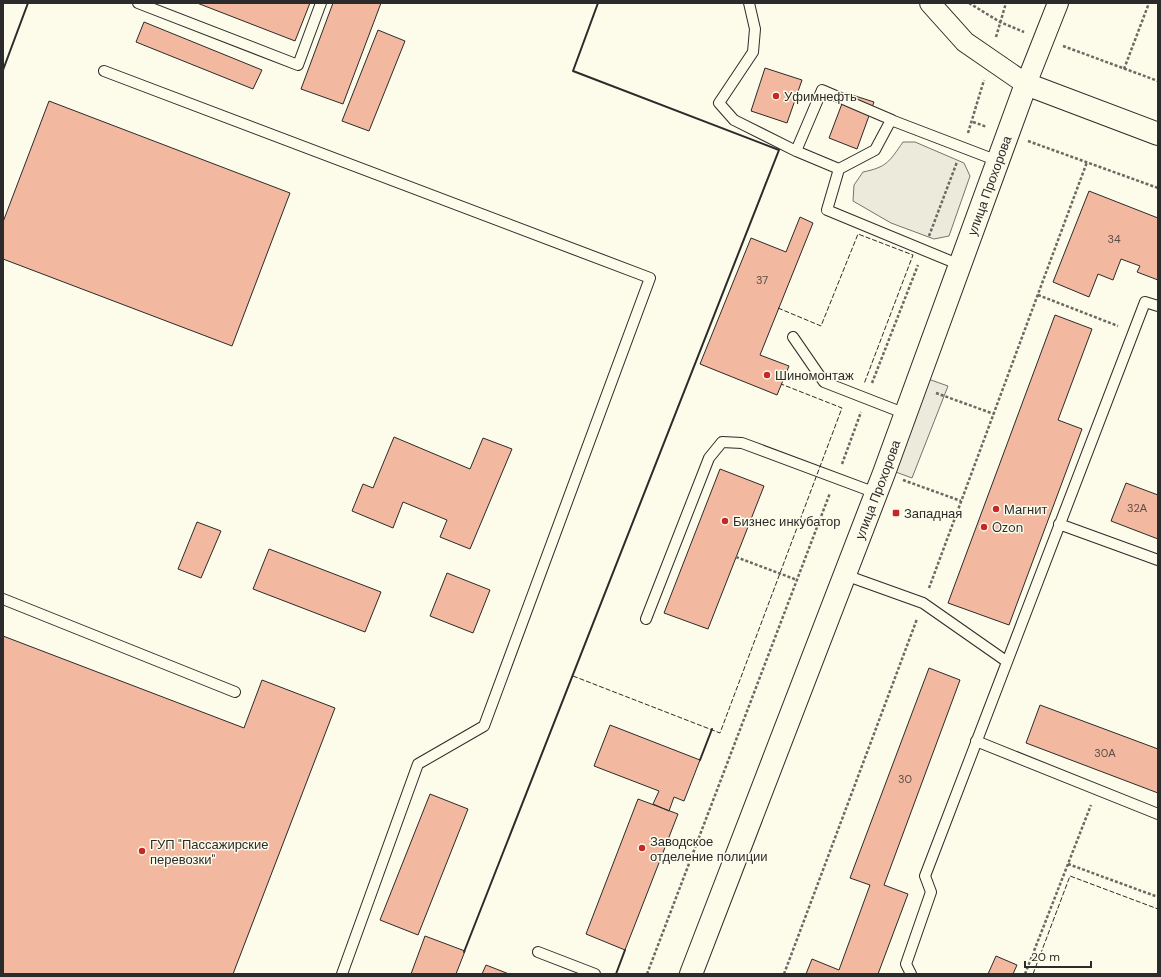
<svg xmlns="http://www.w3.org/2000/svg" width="1161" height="977" font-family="'DM Sans',sans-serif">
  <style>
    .green { fill: #ecebdb; stroke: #74746e }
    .parking { fill: #eceadb; stroke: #74746e }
    .building { fill: #f2b8a0; stroke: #2b2b2b }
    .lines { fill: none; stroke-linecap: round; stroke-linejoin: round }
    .service-casing { stroke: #2b2b2b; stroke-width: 12 }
    .minor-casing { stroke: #2b2b2b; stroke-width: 22 }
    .tertiary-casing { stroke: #2b2b2b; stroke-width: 24 }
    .path { stroke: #6a6964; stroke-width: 2.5; stroke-dasharray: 3 2; stroke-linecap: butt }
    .service { stroke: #fdfbea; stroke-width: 10 }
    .minor { stroke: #fdfbea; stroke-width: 20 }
    .tertiary { stroke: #fdfbea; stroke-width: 22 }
    .fence { stroke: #2b2b2b; stroke-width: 1; stroke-dasharray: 5 2; stroke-linecap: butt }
    .wall { stroke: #2b2b2b; stroke-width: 2 }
    .poi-dot { fill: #c62828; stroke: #fdfbea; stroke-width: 1.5 }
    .labels { text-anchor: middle; stroke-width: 3; stroke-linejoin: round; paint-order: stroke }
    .number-label { font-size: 11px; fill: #5d4e48 }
    .poi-label { font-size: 13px; fill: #2b2b2b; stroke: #fdfbea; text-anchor: start }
    .street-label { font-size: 13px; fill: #2b2b2b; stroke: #fdfbea }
  </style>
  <rect width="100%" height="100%" fill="#fdfbea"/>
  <path class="green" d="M 903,142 L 915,142 L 964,163 L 970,176 L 949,236 L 934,239 L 891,223 L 853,201 L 854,185 L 863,172 C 887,167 889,162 903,142 Z"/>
  <path class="parking" d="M 928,379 L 948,386 L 912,478 L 893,471 Z"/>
  <path class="building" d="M 197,3 L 310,3 L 295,41 Z
    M 333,3 L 381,3 L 343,104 L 301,89 Z
    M 144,22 L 262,70 L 253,89 L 136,42 Z
    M 378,30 L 405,41 L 369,131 L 342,121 Z
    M 765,68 L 802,80 L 787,123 L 751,111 Z
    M 846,93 L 874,102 L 857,149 L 829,138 Z
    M 49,101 L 290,193 L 232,346 L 3,259 L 3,222 Z
    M 1089,191 L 1158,218 L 1158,280 L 1137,272 L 1140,266 L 1121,259 L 1113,280 L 1098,274 L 1089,297 L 1053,282 Z
    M 800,217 L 813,223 L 760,355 L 789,366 L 777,395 L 700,364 L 751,238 L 786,252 Z
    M 1055,315 L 1092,329 L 1058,420 L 1082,429 L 1009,625 L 948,603 Z
    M 394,437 L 470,469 L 483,438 L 512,449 L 470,549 L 440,537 L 447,520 L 403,502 L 393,528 L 352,511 L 363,484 L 373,488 Z
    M 720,469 L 764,486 L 708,629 L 664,613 Z
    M 1126,483 L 1158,495 L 1158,539 L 1111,521 Z
    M 197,522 L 221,531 L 201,578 L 178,569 Z
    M 269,549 L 381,592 L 365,632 L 253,589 Z
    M 447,573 L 490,590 L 473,633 L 430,616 Z
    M 3,636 L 244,728 L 262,680 L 335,708 L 233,974 L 3,974 Z
    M 929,668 L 960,680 L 884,885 L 908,894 L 878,974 L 806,974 L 812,959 L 839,970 L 870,885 L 850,878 Z
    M 1040,705 L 1158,749 L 1158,793 L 1026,743 Z
    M 610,725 L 700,760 L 684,801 L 674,797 L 669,811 L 653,804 L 659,791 L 594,766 Z
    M 430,794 L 468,809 L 418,935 L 380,920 Z
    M 638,799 L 678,814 L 625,950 L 586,934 Z
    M 425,936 L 465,951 L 456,974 L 411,974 Z
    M 996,956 L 1017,965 L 1013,974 L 988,974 Z
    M 486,965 L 509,974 L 482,974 Z"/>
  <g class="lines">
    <g class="service-casing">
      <path id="service" d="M 138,3 L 298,65 L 321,3
        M 749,3 L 755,29 L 753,52 L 719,103 L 734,120 L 796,151
        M 104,71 L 650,278 L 484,726 L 418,764 L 342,974
        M 839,169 L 796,151 L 822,90 L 892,120
        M 960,265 L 827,210 L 839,169 L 875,150 L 891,120 L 998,161
        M 793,337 L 824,382 L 906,414
        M 1059,524 L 1158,560
        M 845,575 L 923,603 L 1006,661
        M 3,599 L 235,692
        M 646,619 L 709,458 L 722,442 L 742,443 L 876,493
        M 976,741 L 1158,814
        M 538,952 L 595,974
        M 911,974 L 906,964 L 931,892 L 925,876 L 1145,302 L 1158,306"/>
    </g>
    <g class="minor-casing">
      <path id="minor" d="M 930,3 L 965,42 L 1026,84 L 1058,3"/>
    </g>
    <g class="tertiary-casing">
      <g id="tertiary">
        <path id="s1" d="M 691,974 L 884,473 L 1026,84 L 1158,134"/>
      </g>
    </g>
    <path class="path" d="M 969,3 L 1000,22 L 1024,32
      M 996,37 L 1006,3
      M 1063,46 L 1158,81
      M 1124,69 L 1149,3
      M 973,122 L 987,127
      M 968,133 L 984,80
      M 1028,141 L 1158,188
      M 929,236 L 957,162
      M 1038,295 L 1118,326
      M 872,383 L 918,265
      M 936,393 L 994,414
      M 842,464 L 861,412
      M 903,480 L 961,501
      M 736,557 L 797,580
      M 929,588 L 1087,162
      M 1068,864 L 1158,897
      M 647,974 L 830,493
      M 784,974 L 917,619
      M 1025,974 L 1091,805"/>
    <use href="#service" class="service"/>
    <use href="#minor" class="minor"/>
    <use href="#tertiary" class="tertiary"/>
    <path class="fence" d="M 778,308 L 821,326 L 858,234 L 913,255 L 864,384
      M 573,676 L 720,733 L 842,408 L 781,384
      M 1033,974 L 1070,876 L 1158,909"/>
    <path class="wall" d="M 3,70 L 28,3
      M 700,760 L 712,729
      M 464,952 L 779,150 L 573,71 L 598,3
      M 616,974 L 625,950"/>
  </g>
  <g class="poi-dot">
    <circle cx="776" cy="96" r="4"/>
    <circle cx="767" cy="375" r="4"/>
    <circle cx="996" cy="509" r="4"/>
    <rect x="892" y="509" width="8" height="8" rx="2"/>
    <circle cx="725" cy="521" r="4"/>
    <circle cx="984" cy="527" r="4"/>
    <circle cx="642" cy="848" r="4"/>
    <circle cx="142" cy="851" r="4"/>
  </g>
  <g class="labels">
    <g class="number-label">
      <text x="1114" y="243">34</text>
      <text x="762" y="284">37</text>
      <text x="1137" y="512">32А</text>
      <text x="1105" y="757">30А</text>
      <text x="905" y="783">30</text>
    </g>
    <g class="poi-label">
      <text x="784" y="101">Уфимнефть</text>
      <text x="775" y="380">Шиномонтаж</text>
      <text x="1004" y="514">Магнит</text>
      <text x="904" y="518">Западная</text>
      <text x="733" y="526">Бизнес инкубатор</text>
      <text x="992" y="532">Ozon</text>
      <text x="650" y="846">Заводское<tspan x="650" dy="15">отделение полиции</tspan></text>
      <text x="150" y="849">ГУП "Пассажирские<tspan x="150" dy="15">перевозки"</tspan></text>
    </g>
    <g class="street-label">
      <text dy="5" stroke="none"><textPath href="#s1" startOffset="843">улица Прохорова</textPath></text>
      <text dy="5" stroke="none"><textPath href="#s1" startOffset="519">улица Прохорова</textPath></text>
    </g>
  </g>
  <rect width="1161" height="977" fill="none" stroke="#2b2b2b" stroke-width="8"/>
  <path d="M1025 961v6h66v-6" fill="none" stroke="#2b2b2b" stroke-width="2"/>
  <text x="1031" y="961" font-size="12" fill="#2b2b2b" stroke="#fdfbea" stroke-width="3" paint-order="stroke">20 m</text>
</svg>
